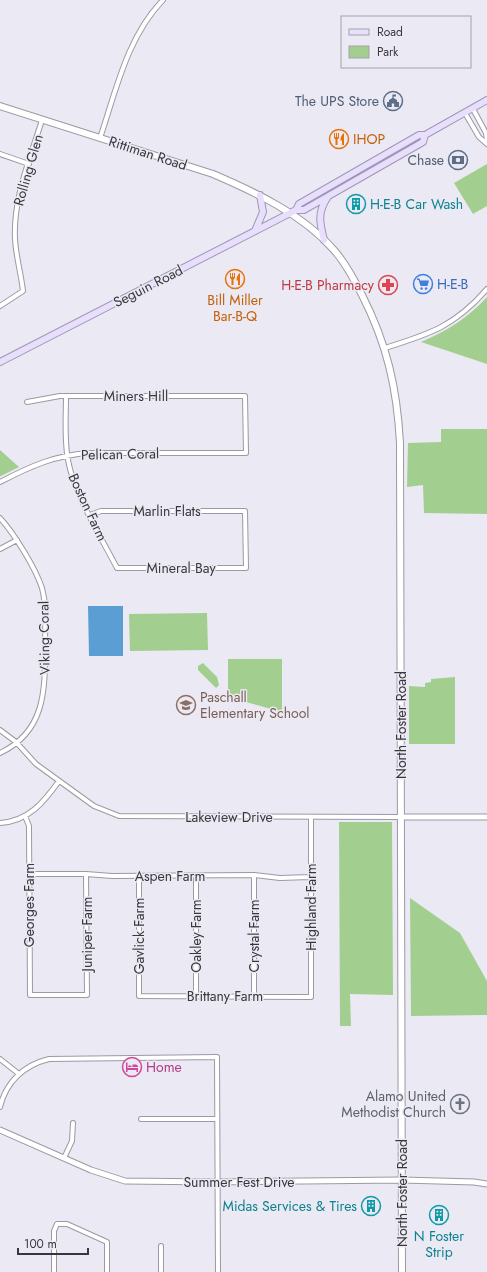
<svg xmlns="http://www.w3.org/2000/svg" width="487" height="1272" font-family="Jost,sans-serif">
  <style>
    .green { fill: #a2cf8f }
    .water { fill: #5b9ed3 }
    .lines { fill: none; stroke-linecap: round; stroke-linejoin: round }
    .minor-casing { stroke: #9c99a3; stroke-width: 6 }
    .tertiary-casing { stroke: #9c99a3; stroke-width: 7 }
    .secondary-casing { stroke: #9c99a3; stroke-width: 8 }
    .primary-casing { stroke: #a096b6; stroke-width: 8 }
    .minor { stroke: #fff; stroke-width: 4 }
    .tertiary { stroke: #fff; stroke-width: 5 }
    .secondary { stroke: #fff; stroke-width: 6 }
    .primary { stroke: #e7dffb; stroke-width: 6 }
    .labels { text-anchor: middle; stroke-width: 3; stroke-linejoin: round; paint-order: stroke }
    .service-label { font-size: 14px; fill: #4e5e75; stroke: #ebe9f3; text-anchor: end }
    .food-label { font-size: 14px; fill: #c56008; stroke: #ebe9f3; text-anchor: start }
    .street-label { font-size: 14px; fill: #39373c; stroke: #ebe9f3 }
    .culture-label { font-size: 14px; fill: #0d838f; stroke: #ebe9f3; text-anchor: start }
    .shop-label { font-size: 14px; fill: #366cbe; stroke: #ebe9f3; text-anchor: start }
    .health-label { font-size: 14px; fill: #be3a42; stroke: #ebe9f3; text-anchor: end }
    .education-label { font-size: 14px; fill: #785e54; stroke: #ebe9f3; text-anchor: start }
    .hotel-label { font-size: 14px; fill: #b23c85; stroke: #ebe9f3; text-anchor: start }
    .worship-label { font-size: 14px; fill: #5b616d; stroke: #ebe9f3; text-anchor: end }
  </style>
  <rect width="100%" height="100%" fill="#ebe9f3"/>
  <path class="green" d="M 487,164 L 487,206 L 473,214 L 454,183 Z
    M 487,297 L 487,364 L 421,342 C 447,331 468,318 487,297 Z
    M 441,429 L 487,429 L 487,514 L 424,513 L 423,485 L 407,487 L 408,443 L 441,442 Z
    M 0,450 L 19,467 L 1,476 L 0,476 Z
    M 207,613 L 208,650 L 130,651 L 129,614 Z
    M 228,659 L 282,659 L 282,712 L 228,697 Z
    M 203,663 L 217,677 L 219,685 L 216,688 L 198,670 L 198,666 Z
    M 455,677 L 455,744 L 409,744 L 409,686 L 425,687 L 425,683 L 431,682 L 431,679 Z
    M 339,822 L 392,822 L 393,995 L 350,994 L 351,1026 L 340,1026 Z
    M 410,898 L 460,933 L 487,981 L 487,1015 L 411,1016 Z"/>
  <path class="water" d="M 88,606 L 123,606 L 123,656 L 89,656 Z"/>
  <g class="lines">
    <g class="minor-casing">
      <path id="minor" d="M 473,109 L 486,133 L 487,141
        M 465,113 L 479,137 L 487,144
        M 100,138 C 116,91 127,37 163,0
        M 0,154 L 29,164
        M 0,306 L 23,291 C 21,273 16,257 15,239 C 13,198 30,159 42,120
        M 385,348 C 430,334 455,326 487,289
        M 66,396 C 66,417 64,439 68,460 C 74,494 101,537 117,568 L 246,568 L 245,511 L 101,511 L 90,515
        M 0,482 C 31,466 55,455 90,453 L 246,453 L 245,396 L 60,396 L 27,402
        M 0,518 C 14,533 36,569 42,588 C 47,606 45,625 45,643 C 45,687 47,731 0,753
        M 0,549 L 17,540
        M 0,730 L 16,742 L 36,764 L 94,806 L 119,816 L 401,817
        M 25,816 L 29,826 L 30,995 L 87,995 L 86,874
        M 0,823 C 29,821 44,802 59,781
        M 29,874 L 86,874 L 112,876 L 254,875 L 280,878 L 310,877
        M 254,875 L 254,996
        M 139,876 L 139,996 L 311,997 L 311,817
        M 196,996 L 196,876
        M 0,1059 L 19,1074
        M 0,1107 C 6,1082 24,1065 49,1059 L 217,1057 L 218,1272
        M 141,1119 L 217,1119
        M 64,1158 L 72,1141 L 73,1123
        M 161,1246 L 161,1272
        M 54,1272 L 54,1231 L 57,1224 L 67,1224 L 107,1242 L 107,1272"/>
    </g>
    <g class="tertiary-casing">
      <path id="tertiary" d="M 401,817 L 487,817
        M 0,1130 L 91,1170 L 125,1181 L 217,1182 L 402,1180 L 474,1182 L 487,1184"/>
    </g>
    <g class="secondary-casing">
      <path id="secondary" d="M 0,106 L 213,174 C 255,192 302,214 333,249 C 345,262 354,279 362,295 C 387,344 397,388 400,443 L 402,1272"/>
    </g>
    <g class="primary-casing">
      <path id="primary" d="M 296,210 L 299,204 L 419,135 L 425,135 L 487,100
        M 255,231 L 263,212 L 260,195
        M 324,240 C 320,224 317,213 327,198
        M 0,362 L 296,210 L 304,210 L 423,142 L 425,135"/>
    </g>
    <use href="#minor" class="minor"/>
    <use href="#tertiary" class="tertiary"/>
    <use href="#secondary" class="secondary"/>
    <use href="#primary" class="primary"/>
  </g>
  <defs>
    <g id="civic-ring" transform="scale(1)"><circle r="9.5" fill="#ebe9f3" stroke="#5c6f8a" stroke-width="1.5"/><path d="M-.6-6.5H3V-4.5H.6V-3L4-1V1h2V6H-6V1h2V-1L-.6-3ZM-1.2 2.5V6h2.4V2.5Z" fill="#5c6f8a"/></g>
    <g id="restaurant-ring" transform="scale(1)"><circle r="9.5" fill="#ebe9f3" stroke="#e8710a" stroke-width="1.5"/><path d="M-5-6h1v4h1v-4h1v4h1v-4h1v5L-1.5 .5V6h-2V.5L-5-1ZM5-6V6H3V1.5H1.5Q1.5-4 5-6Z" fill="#e8710a"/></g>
    <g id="bank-ring" transform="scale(1)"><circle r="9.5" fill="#ebe9f3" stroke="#5c6f8a" stroke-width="1.5"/><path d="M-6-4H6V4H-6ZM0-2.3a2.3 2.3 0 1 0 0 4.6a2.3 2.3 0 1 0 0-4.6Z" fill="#5c6f8a"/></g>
    <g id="building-ring" transform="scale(1)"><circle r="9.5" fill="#ebe9f3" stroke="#0f9aa8" stroke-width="1.5"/><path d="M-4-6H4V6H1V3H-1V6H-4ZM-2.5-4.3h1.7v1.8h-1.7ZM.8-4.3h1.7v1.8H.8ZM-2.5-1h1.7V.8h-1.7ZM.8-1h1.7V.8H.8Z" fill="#0f9aa8"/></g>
    <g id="supermarket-ring" transform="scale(1)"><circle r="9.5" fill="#ebe9f3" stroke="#3f7fe0" stroke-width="1.5"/><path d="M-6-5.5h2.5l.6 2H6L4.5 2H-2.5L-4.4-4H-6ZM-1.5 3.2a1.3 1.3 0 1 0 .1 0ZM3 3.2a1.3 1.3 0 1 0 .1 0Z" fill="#3f7fe0"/></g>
    <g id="pharmacy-ring" transform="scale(1)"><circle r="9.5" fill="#ebe9f3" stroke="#e0444e" stroke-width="1.5"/><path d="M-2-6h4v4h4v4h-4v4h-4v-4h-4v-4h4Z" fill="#e0444e"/></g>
    <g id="school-ring" transform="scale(1)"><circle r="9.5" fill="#ebe9f3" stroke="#8d6e63" stroke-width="1.5"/><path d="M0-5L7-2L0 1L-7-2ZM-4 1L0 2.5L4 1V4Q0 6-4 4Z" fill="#8d6e63"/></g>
    <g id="hotel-ring" transform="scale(1)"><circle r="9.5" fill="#ebe9f3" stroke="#d1479c" stroke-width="1.5"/><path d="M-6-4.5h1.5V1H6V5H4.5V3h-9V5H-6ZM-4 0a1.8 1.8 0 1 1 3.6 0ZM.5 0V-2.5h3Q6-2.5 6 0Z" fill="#d1479c"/></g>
    <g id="church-ring" transform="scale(1)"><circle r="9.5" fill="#ebe9f3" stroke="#6b7280" stroke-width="1.5"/><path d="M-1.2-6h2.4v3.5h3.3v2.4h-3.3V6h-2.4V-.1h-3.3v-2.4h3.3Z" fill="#6b7280"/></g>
  </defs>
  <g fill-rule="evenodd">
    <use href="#civic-ring" x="393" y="101"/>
    <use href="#restaurant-ring" x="339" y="139"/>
    <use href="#bank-ring" x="458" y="160"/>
    <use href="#building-ring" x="356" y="204"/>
    <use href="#restaurant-ring" x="235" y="279"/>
    <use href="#supermarket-ring" x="423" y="284"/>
    <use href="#pharmacy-ring" x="388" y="285"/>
    <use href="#school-ring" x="186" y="705"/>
    <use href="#hotel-ring" x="132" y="1067"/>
    <use href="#church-ring" x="460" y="1104"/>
    <use href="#building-ring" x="371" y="1206"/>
    <use href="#building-ring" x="439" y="1215"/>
  </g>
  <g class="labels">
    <g class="service-label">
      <text x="379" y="106">The UPS Store</text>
      <text x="444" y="165">Chase</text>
    </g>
    <g class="food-label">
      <text x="353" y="144">IHOP</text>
      <text x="235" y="305" text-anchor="middle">Bill Miller<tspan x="235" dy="16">Bar-B-Q</tspan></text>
    </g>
    <g class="street-label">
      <text transform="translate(148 153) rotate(18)" y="5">Rittiman Road</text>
      <text transform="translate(28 170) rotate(-74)" y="5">Rolling Glen</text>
      <text transform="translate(148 286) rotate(-27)" y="5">Seguin Road</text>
      <text x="136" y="401">Miners Hill</text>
      <text transform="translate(120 454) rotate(-1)" y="5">Pelican Coral</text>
      <text transform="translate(88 507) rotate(65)" y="5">Boston Farm</text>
      <text x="167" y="516">Marlin Flats</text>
      <text x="181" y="573">Mineral Bay</text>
      <text transform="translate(44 638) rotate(-91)" y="5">Viking Coral</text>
      <text transform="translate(401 725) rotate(-90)" y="5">North Foster Road</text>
      <text x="229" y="822">Lakeview Drive</text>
      <text x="170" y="881">Aspen Farm</text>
      <text transform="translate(29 905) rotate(-90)" y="5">Georges Farm</text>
      <text transform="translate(311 907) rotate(-90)" y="5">Highland Farm</text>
      <text transform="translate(87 934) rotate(-90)" y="5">Juniper Farm</text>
      <text transform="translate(139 936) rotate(-90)" y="5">Gavlick Farm</text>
      <text transform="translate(196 936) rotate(-90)" y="5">Oakley Farm</text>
      <text transform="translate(254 936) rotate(-90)" y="5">Crystal Farm</text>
      <text x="225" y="1001">Brittany Farm</text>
      <text x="239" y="1187">Summer Fest Drive</text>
      <text transform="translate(402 1193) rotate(-90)" y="5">North Foster Road</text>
    </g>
    <g class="culture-label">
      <text x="370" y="209">H-E-B Car Wash</text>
      <text x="357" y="1211" text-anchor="end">Midas Services &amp; Tires</text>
      <text x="439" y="1241" text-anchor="middle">N Foster<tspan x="439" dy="16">Strip</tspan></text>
    </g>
    <g class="shop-label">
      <text x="437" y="289">H-E-B</text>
    </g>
    <g class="health-label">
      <text x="374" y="290">H-E-B Pharmacy</text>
    </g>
    <g class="education-label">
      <text x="200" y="702">Paschall<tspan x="200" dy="16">Elementary School</tspan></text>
    </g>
    <g class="hotel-label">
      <text x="146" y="1072">Home</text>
    </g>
    <g class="worship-label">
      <text x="446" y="1101">Alamo United<tspan x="446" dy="16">Methodist Church</tspan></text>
    </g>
  </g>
  <rect x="341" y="16" width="130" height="52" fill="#ebe9f3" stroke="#a4a2aa"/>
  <rect x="349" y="29" width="20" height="6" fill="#e7dffb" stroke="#a4a2aa"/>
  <text x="377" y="36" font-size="12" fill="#39373c">Road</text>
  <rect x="349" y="46" width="20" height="12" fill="#a2cf8f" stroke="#a4a2aa"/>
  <text x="377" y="56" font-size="12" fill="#39373c">Park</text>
  <path d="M18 1248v6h70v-6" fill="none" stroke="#39373c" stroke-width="2"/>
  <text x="24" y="1248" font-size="12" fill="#39373c" stroke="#ebe9f3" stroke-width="3" paint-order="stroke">100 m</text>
</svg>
